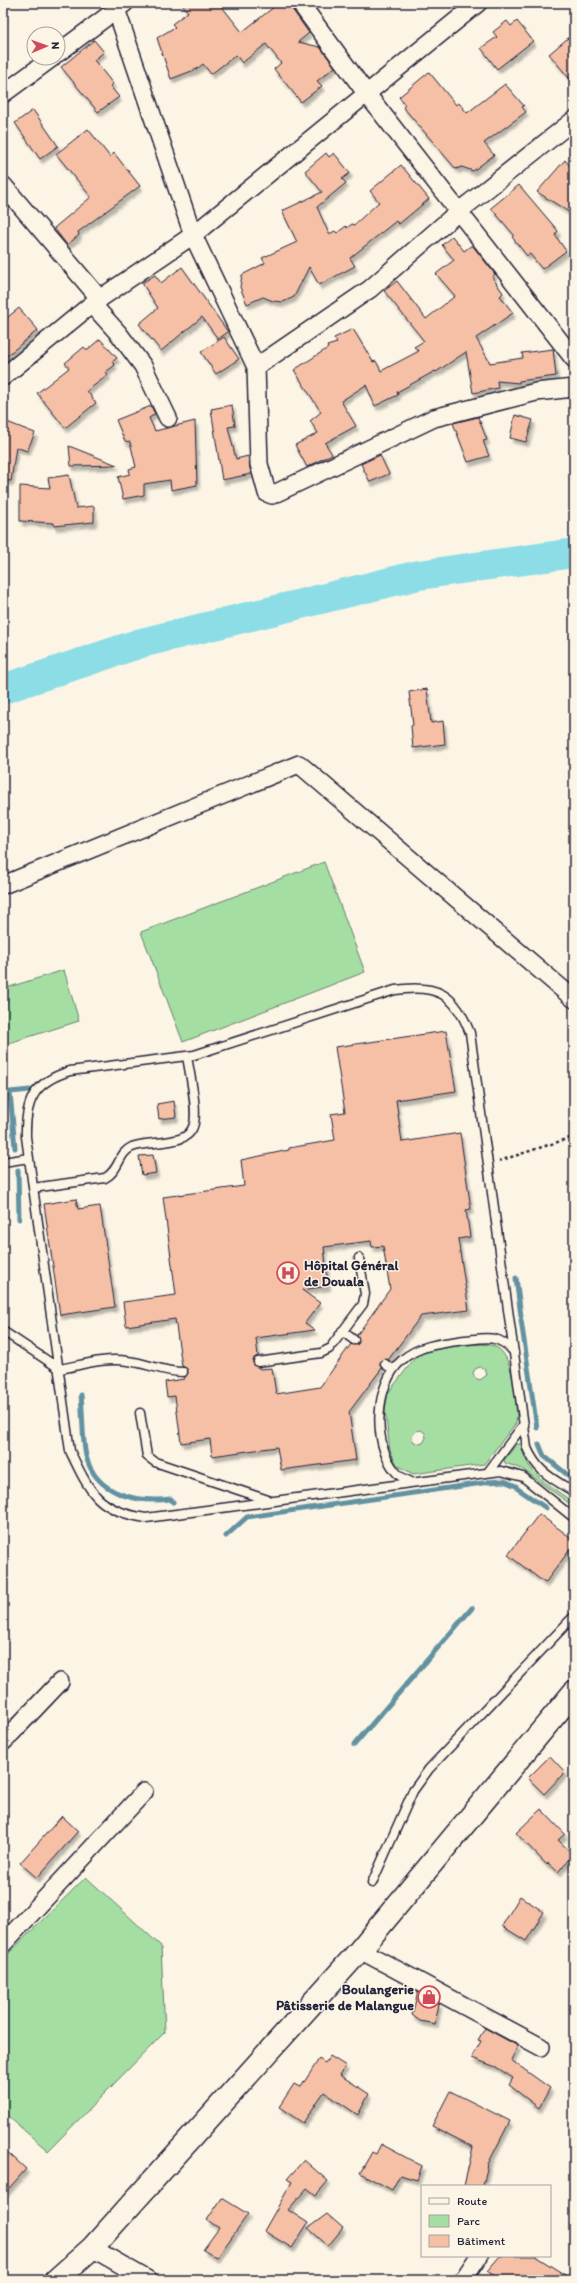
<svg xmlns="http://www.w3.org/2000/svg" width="577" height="2283" font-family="Itim,sans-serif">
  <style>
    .green { fill: #a5dea2; stroke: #64806e; fill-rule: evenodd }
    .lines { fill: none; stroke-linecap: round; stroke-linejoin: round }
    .stream { stroke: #6292a2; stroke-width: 5 }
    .river { stroke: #8cdde6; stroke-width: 30 }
    .building { fill: #f5c0a6; stroke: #22223b; fill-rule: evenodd; filter: url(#shadow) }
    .service-casing { stroke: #22223b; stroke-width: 11 }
    .minor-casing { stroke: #22223b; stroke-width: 20 }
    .primary-casing { stroke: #22223b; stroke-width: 25 }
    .path { stroke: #22223b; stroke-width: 2.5; stroke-dasharray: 3 3; stroke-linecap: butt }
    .service { stroke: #fcf5e5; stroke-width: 8 }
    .minor { stroke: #fcf5e5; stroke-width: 17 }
    .primary { stroke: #fcf5e5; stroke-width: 22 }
    .labels { text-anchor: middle; stroke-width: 3; stroke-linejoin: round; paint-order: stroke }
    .poi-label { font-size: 14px; font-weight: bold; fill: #22223b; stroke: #fcf5e5; text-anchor: start }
  </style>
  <defs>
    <filter id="shadow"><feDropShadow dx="2.5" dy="4.5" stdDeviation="1" flood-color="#0004"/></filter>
  </defs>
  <rect width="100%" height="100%" fill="#fcf5e5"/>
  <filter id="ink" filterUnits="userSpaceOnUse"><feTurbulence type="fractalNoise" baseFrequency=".025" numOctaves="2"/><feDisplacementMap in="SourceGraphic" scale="8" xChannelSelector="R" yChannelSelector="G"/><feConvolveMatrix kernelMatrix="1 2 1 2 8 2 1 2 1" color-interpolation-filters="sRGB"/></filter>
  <g filter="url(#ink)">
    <path class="green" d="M 324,862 L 365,972 L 183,1042 L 141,932 Z
      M 64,970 L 79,1021 L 3,1045 L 3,989 Z
      M 463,1345 C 473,1345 484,1343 494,1346 C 515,1355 514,1396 517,1415 L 516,1423 L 484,1464 L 413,1474 L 397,1465 L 390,1450 L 385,1410 L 388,1393 L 418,1354 L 426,1351 ZM 480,1367 L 485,1369 L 487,1375 L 480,1380 L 475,1378 L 473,1373 L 475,1369 ZM 421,1430 L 425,1433 L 426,1438 L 423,1443 L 418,1444 L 413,1441 L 412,1436 L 416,1431 Z
      M 517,1444 L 521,1444 C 526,1475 550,1485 574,1503 L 573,1506 L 522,1469 L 505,1463 L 504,1460 Z
      M 86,1877 L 161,1946 L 165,2032 L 48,2151 L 3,2112 L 3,1959 Z"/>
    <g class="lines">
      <path class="stream" d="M 15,1148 L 10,1092 L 30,1090
        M 18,1170 L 19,1219
        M 516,1278 L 521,1316
        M 521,1320 L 537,1428
        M 81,1395 C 83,1415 82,1437 86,1456 C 96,1495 137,1503 171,1499 L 173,1502
        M 539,1444 L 544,1456 L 574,1480
        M 487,1482 L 504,1481 L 516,1486
        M 518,1489 L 546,1508
        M 226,1536 L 247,1517 L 483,1483
        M 354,1745 L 472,1608"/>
      <path class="river" d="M 3,689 L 141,643 L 419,575 L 574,553"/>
    </g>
    <path class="building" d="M 181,3 L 219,3 L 242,32 L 279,3 L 290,3 L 292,9 L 309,33 L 298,42 L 320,47 L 335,67 L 317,81 L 322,86 L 301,102 L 274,69 L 281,63 L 266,44 L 242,63 L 236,55 L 211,74 L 203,64 L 197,69 L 171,79 L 157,38 L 175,27 L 172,24 L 188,12 Z
      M 507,21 L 511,26 L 517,21 L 533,41 L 497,69 L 481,48 L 497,37 L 493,32 Z
      M 574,33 L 574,84 L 549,54 Z
      M 94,40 L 104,52 L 94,60 L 113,84 L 110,86 L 119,97 L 98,112 L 61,67 Z
      M 429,72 L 456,105 L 459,103 L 467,113 L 505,84 L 524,106 L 522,107 L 526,112 L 484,143 L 494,155 L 473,171 L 462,167 L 456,169 L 403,107 L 405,105 L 399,97 Z
      M 33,110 L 58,146 L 40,159 L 15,123 Z
      M 88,129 L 110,157 L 114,153 L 140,186 L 78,232 L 79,235 L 67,245 L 54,228 L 91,197 L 56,154 Z
      M 326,153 L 329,157 L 334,153 L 350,173 L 342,179 L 346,183 L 317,207 L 329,234 L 335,231 L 337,233 L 346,226 L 347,228 L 352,224 L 354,225 L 379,202 L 370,191 L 401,165 L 429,199 L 399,224 L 396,221 L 350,258 L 355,266 L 319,285 L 309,267 L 294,297 L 283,302 L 273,301 L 263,297 L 247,304 L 240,287 L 242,275 L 265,263 L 262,258 L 297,242 L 282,211 L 322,192 L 305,171 Z
      M 565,160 L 574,171 L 574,215 L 537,192 Z
      M 519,185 L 558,231 L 555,235 L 566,251 L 542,269 L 530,254 L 527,256 L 512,237 L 514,235 L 491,208 Z
      M 452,236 L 464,251 L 472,245 L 495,274 L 492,277 L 503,293 L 500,296 L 513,313 L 476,338 L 490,363 L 523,358 L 522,353 L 553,349 L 556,376 L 519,381 L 519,383 L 497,381 L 498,388 L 473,393 L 466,352 L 436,372 L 435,371 L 397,392 L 398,395 L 375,406 L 366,385 L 341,401 L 356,426 L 325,443 L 332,454 L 307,467 L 295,445 L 318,433 L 310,421 L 321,412 L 294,370 L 328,348 L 327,346 L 337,343 L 334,338 L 353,329 L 373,362 L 376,361 L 381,371 L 419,351 L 414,347 L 424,341 L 384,291 L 397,281 L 426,319 L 455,296 L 436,274 L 454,260 L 442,245 Z
      M 182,267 L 228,332 L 218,339 L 202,317 L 161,351 L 139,324 L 158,308 L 142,283 L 155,275 L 161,283 Z
      M 19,308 L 38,330 L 3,359 L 3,321 Z
      M 224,337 L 239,359 L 216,374 L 201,352 Z
      M 100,339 L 117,358 L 112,362 L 115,365 L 106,372 L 108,375 L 87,391 L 96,403 L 65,428 L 37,393 L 69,368 L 65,363 L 84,347 L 87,350 Z
      M 232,405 L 235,426 L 228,427 L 236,459 L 248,456 L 251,474 L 222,480 L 211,409 Z
      M 151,406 L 155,414 L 149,418 L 155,431 L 195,421 L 197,485 L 171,490 L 170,480 L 144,484 L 144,495 L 123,499 L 118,477 L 130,474 L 129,469 L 136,467 L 130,442 L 125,441 L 116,420 Z
      M 515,415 L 533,420 L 526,442 L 510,438 Z
      M 478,417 L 487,440 L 483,441 L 489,456 L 468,462 L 453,423 Z
      M 7,422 L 35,433 L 27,451 L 16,447 L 11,481 L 3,480 L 3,423 Z
      M 69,446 L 117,465 L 71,466 Z
      M 380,455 L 389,474 L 370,482 L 361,464 Z
      M 69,475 L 76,508 L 94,506 L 94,522 L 54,526 L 54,523 L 20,521 L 20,486 L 50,488 L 48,478 Z
      M 427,689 L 431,723 L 443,721 L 445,744 L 413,748 L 411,726 L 413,725 L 409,692 Z
      M 446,1031 L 456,1091 L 396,1100 L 402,1142 L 460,1133 L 471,1209 L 466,1210 L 470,1237 L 458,1239 L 469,1310 L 421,1316 L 388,1360 L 381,1360 L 380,1364 L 382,1368 L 349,1412 L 356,1460 L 281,1470 L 277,1447 L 212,1456 L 210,1439 L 181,1443 L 175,1396 L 167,1397 L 165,1382 L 184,1379 L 188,1373 L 186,1368 L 182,1366 L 175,1319 L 126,1326 L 123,1302 L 176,1295 L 163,1197 L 244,1186 L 241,1160 L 289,1150 L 289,1148 L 335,1140 L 331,1114 L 345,1112 L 335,1047 ZM 371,1241 L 372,1247 L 383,1246 L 390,1289 L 357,1335 L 359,1343 L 356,1345 L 351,1344 L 320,1387 L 276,1394 L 272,1368 L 260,1369 L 253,1363 L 254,1358 L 258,1356 L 256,1338 L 315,1330 L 305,1323 L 320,1303 L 302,1290 L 328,1286 L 324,1247 Z
      M 174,1101 L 176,1117 L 159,1119 L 157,1104 Z
      M 153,1155 L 156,1173 L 142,1175 L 139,1156 Z
      M 76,1199 L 78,1209 L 100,1206 L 115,1307 L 60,1315 L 44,1204 Z
      M 539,1514 L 574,1540 L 574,1544 L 545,1583 L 508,1555 Z
      M 550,1756 L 565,1772 L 544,1794 L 528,1778 Z
      M 541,1809 L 565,1834 L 558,1840 L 573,1854 L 558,1872 L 548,1863 L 547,1865 L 516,1833 Z
      M 62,1816 L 78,1831 L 37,1878 L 20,1863 Z
      M 520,1896 L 544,1912 L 526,1941 L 502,1926 Z
      M 418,1992 L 439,2004 L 435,2024 L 420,2021 L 412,2015 Z
      M 485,2028 L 518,2046 L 511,2060 L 550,2088 L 539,2108 L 509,2085 L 513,2078 L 496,2067 L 472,2058 L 481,2041 L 478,2040 Z
      M 330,2056 L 346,2066 L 340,2075 L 369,2094 L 358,2115 L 324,2092 L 303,2123 L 279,2107 L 294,2084 L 301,2087 L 319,2059 L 325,2063 Z
      M 450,2091 L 510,2121 L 488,2164 L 483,2186 L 464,2186 L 473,2147 L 432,2126 Z
      M 381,2144 L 422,2166 L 417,2180 L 400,2175 L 392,2190 L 360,2173 L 372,2152 L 376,2154 Z
      M 3,2148 L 26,2169 L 3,2195 Z
      M 304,2160 L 328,2181 L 316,2195 L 307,2188 L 288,2210 L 308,2223 L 292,2248 L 264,2231 L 292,2182 L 287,2179 Z
      M 222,2198 L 248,2214 L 217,2258 L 203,2250 L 219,2228 L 207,2220 Z
      M 327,2214 L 343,2228 L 328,2246 L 308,2228 Z
      M 500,2256 L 535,2256 L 573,2280 L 501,2280 L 487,2271 Z"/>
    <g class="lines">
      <g class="service-casing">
        <path id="service" d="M 3,1162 L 29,1158
          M 33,1188 L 105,1178 C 120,1170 118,1153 132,1147 C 145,1142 161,1144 175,1140 C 182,1139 189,1135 192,1129 C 200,1116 189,1071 187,1056
          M 3,1331 L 60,1369 C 81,1365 106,1357 128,1361 C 147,1363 163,1372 183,1372
          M 342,1331 L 354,1340
          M 333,1344 L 363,1304 L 365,1294 L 359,1258
          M 258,1362 L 321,1353 L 329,1349
          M 385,1364 L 393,1370
          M 140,1413 L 147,1456 L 155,1462 L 271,1501
          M 488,1472 L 524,1424
          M 411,1482 C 406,1479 399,1477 396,1472 C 372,1445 374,1384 402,1360 C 419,1345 443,1343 465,1340 C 487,1338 498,1334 514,1352
          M 574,1492 C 552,1478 538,1473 527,1448 L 470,1033 C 455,993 436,984 395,990 L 194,1055 L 70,1071 C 34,1082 25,1100 26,1137 L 70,1451 C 90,1493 98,1511 146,1518 L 501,1471 L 523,1477 L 574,1518
          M 372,1883 L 413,1791 L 429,1769 L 574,1616"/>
      </g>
      <g class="minor-casing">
        <path id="minor" d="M 114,3 L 193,235 L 256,367
          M 300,3 L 366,93 L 574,359
          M 58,53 L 125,3
          M 3,94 L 52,58
          M 574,120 L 458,212 L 370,289 L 256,367 L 259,464 L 267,493 L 272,495 L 434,418 L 536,392 L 574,388
          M 3,185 L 100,299
          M 92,304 L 119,334 L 143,366 L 168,418
          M 3,377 L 92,304 L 193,235 L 478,3
          M 3,885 L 299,764 L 574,999
          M 3,1742 L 60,1682
          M 3,1944 L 144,1792
          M 360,1950 L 541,2047
          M 92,2248 L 148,2280
          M 463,2280 L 479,2256"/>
      </g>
      <g class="primary-casing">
        <path id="primary" d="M 56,2280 L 92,2248 L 360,1950 L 574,1692"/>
      </g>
      <path class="path" d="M 499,1161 L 570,1138"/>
      <use href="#service" class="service"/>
      <use href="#minor" class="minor"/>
      <use href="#primary" class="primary"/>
    </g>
  </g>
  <defs>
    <g id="hospital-ring" transform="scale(1.15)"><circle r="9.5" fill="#fcf5e5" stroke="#d1495b" stroke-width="1.5"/><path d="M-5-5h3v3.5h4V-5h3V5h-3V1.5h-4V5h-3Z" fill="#d1495b"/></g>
    <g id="shop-ring" transform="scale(1.15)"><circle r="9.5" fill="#fcf5e5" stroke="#d1495b" stroke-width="1.5"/><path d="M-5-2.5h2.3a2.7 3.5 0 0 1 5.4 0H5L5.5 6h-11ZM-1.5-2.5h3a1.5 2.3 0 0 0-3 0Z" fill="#d1495b"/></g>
  </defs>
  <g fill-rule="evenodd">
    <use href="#hospital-ring" x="288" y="1273"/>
    <use href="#shop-ring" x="429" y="1997"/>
  </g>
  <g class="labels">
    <g class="poi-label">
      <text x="304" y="1270">Hôpital Général<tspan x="304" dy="16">de Douala</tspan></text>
      <text x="414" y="1994" text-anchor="end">Boulangerie<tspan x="414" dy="16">Pâtisserie de Malangue</tspan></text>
    </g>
  </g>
  <rect width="577" height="2283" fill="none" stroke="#fcf5e5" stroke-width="16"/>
  <rect x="8" y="8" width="561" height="2267" fill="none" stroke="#22223b" stroke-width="1.5" filter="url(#ink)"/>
  <rect x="421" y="2185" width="130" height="72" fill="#fcf5e5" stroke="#a5a1a1"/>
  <rect x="429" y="2198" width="20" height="6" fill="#fcf5e5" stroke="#a5a1a1"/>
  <text x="457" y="2205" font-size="12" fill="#22223b">Route</text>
  <rect x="429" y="2215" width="20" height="12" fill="#a5dea2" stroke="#a5a1a1"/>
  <text x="457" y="2225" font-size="12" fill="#22223b">Parc</text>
  <rect x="429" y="2235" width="20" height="12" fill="#f5c0a6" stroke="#a5a1a1"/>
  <text x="457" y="2245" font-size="12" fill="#22223b">Bâtiment</text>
  <g transform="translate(46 46) rotate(88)"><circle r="19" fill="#fcf5e5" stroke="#a5a1a1"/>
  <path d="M0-3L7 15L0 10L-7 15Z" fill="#d1495b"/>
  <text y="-6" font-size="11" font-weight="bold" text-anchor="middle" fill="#22223b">N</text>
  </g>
</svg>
